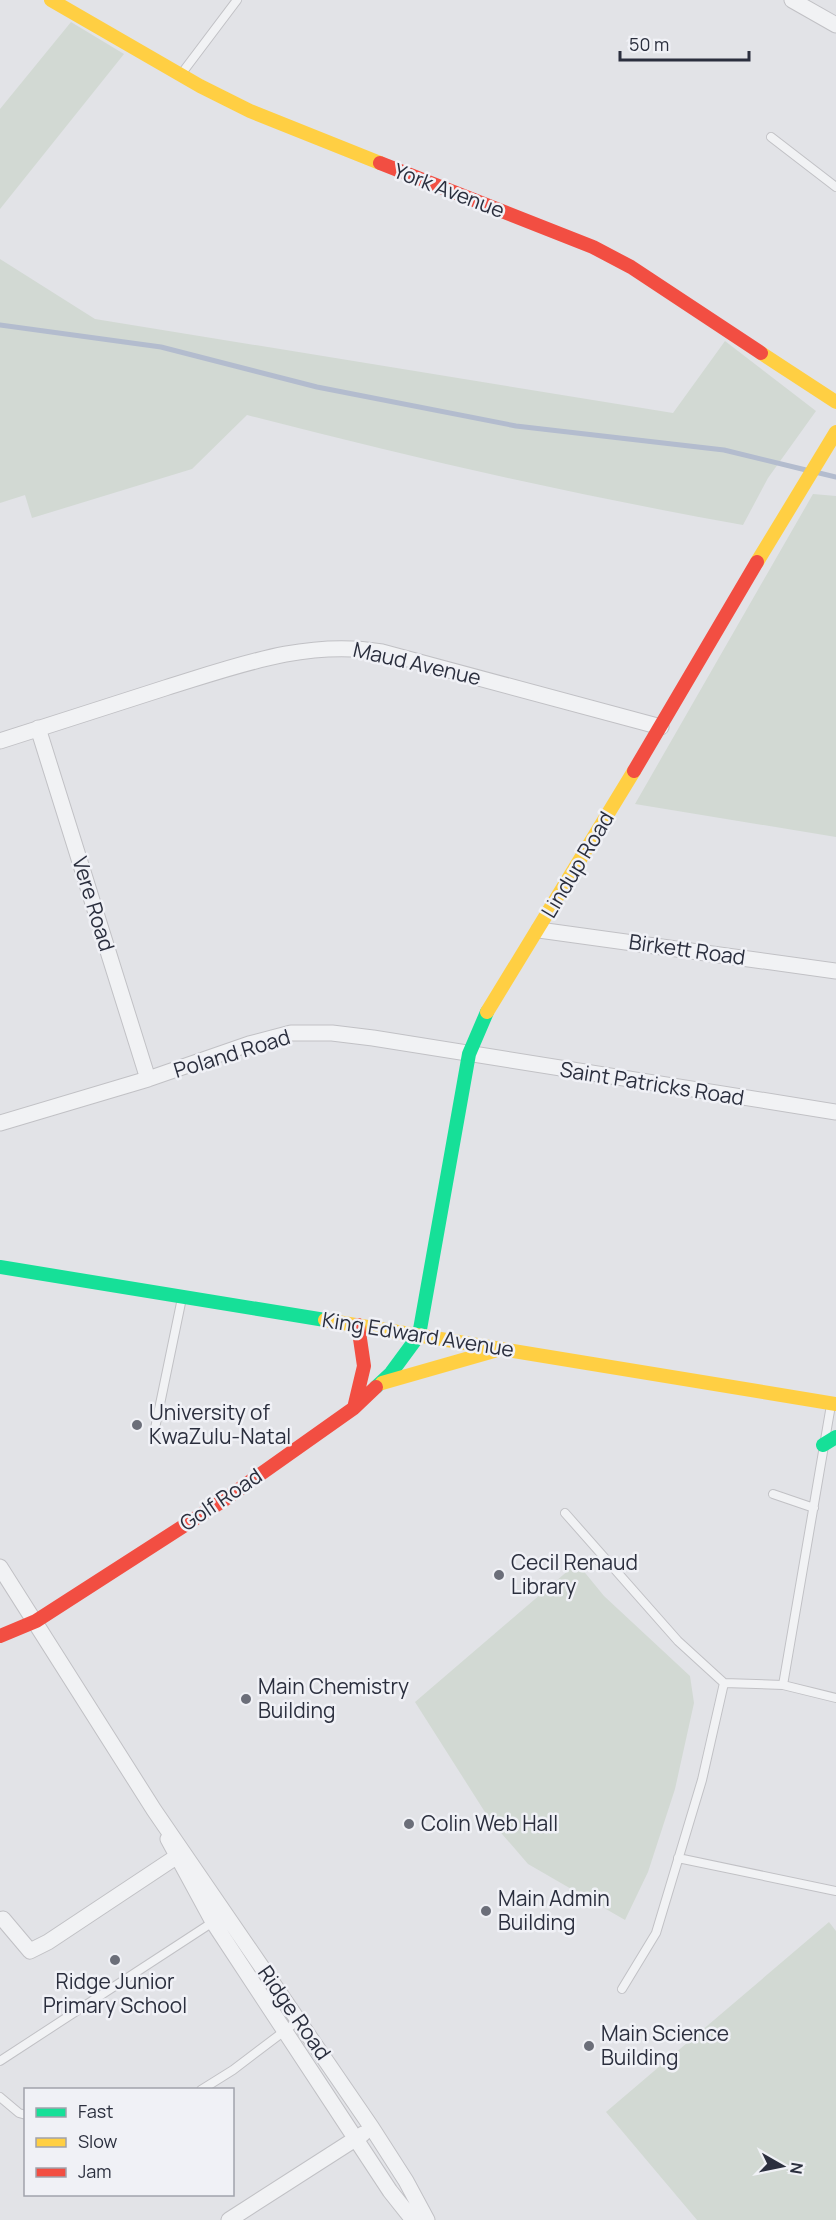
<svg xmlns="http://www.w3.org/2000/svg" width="836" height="2220" font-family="Manrope,sans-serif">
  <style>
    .green { fill: #d2d9d3 }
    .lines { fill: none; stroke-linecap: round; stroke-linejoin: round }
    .stream { stroke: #b3bcce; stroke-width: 5 }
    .lane-casing { stroke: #c1c1c5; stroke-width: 10 }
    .street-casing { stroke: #c1c1c5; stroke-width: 17 }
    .lane { stroke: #f1f2f4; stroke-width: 8 }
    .street { stroke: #f1f2f4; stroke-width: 15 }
    .fast { stroke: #16e098; stroke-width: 14 }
    .slow { stroke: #ffcf43; stroke-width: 14 }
    .jam { stroke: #f24e42; stroke-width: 14 }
    .poi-dot { fill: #6b6e79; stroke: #f0f1f6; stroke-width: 2 }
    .labels { text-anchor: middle; stroke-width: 5; stroke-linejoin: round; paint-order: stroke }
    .street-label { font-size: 21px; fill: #2b2f3e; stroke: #f0f1f6 }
    .poi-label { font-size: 21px; fill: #2b2f3e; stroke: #f0f1f6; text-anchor: start }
  </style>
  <rect width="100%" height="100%" fill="#e2e3e7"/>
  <path class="green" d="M 71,22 L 124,54 L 0,209 L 0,109 Z
    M 0,259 L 95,319 L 673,413 L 725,341 L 816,411 L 768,478 L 743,525 C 575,495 412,458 247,415 L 192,469 L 32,518 L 25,495 L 0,503 Z
    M 813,494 L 836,496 L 836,837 L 635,804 Z
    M 577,1563 L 604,1596 L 690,1676 L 694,1703 L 675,1789 L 648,1872 L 625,1920 L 528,1864 L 490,1820 L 415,1702 Z
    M 829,1922 L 836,1931 L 836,2220 L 697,2220 L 606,2112 Z"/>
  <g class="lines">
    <path class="stream" d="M 0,325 L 161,347 L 317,387 L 516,426 L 724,450 L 806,470
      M 815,472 L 836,477"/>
    <g class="lane-casing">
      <path id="lane" d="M 182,73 L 237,0
        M 771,137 L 836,187
        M 153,1438 L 182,1298
        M 773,1494 L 814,1508
        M 565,1513 L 678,1641 L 724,1683
        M 783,1685 L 831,1405
        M 678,1858 L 836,1891
        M 622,1989 L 656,1933 L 702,1780 L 724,1683 L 783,1685 L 836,1698
        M 0,2061 L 213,1922
        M 201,2090 L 233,2070 L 299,2020
        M 0,2097 L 19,2113 L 26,2115"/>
    </g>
    <g class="street-casing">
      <path id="street" d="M 792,0 L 836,25
        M 38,728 L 148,1079
        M 0,741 C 55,723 110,706 165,688 C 237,666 306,639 382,652 L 661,727
        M 539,930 L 836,971
        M 0,1123 L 148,1079 L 249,1044 L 291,1033 L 332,1033 L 373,1038 L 836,1112
        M 0,1567 L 154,1810 L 372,2128 L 406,2181 L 427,2220
        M 168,1839 L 213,1922 L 390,2191 L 413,2220
        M 3,1919 L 30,1951 L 48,1942 L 176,1857
        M 229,2220 L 363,2134"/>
    </g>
    <use href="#lane" class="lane"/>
    <use href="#street" class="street"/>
    <path class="fast" d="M 0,1267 L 325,1320
      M 376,1387 L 391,1373 L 419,1335 L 469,1054 L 487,1012
      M 823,1445 L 836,1437"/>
    <path class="slow" d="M 51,0 L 200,86 L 250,111 L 380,163
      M 761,353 L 836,402
      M 757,562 L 836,432
      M 487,1012 L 634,771
      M 325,1320 L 836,1404
      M 382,1383 L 494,1351"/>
    <path class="jam" d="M 380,163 L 593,247 L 631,267 L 761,353
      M 634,771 L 757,562
      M 354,1408 L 364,1366 L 358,1325
      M 0,1636 L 36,1621 L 224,1500 L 354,1408 L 376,1387"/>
  </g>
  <g class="poi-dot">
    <circle cx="137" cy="1425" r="6"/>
    <circle cx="499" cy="1575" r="6"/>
    <circle cx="246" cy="1699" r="6"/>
    <circle cx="409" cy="1824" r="6"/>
    <circle cx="486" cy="1911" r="6"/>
    <circle cx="115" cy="1960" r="6"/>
    <circle cx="589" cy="2046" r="6"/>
  </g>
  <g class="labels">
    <g class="street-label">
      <text transform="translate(449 191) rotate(21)" y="7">York Avenue</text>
      <text transform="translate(417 664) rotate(13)" y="7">Maud Avenue</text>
      <text transform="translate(578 865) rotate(-59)" y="7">Lindup Road</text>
      <text transform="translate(93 904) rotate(73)" y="7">Vere Road</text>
      <text transform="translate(687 950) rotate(8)" y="7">Birkett Road</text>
      <text transform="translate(232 1054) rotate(-17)" y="7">Poland Road</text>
      <text transform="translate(652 1084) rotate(9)" y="7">Saint Patricks Road</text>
      <text transform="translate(418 1335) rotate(9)" y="7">King Edward Avenue</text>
      <text transform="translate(221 1500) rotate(-34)" y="7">Golf Road</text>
      <text transform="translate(294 2013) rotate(55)" y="7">Ridge Road</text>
    </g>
    <g class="poi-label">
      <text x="149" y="1420">University of<tspan x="149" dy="24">KwaZulu-Natal</tspan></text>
      <text x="511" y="1570">Cecil Renaud<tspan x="511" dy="24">Library</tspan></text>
      <text x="258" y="1694">Main Chemistry<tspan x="258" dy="24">Building</tspan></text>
      <text x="421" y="1831">Colin Web Hall</text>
      <text x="498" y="1906">Main Admin<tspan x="498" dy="24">Building</tspan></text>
      <text x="115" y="1989" text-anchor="middle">Ridge Junior<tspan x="115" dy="24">Primary School</tspan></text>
      <text x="601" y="2041">Main Science<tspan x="601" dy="24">Building</tspan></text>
    </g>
  </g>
  <rect x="24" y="2088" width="210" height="108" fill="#f0f1f6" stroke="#a1a3ac" stroke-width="1.5"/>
  <rect x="36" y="2108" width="30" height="9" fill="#16e098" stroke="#a1a3ac" stroke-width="1.5"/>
  <text x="78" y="2118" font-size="18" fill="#2b2f3e">Fast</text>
  <rect x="36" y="2138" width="30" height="9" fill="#ffcf43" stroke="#a1a3ac" stroke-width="1.5"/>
  <text x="78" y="2148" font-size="18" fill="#2b2f3e">Slow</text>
  <rect x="36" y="2168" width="30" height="9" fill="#f24e42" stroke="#a1a3ac" stroke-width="1.5"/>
  <text x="78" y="2178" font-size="18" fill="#2b2f3e">Jam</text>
  <g transform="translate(782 2166) rotate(99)" stroke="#f0f1f6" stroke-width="4.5" paint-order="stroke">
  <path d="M0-4.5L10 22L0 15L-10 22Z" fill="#2b2f3e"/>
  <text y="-9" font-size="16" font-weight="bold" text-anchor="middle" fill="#2b2f3e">N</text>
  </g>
  <path d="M620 51v9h129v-9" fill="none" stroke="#2b2f3e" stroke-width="3"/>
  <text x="629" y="51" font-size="18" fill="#2b2f3e" stroke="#f0f1f6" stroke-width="4.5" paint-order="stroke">50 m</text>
</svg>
